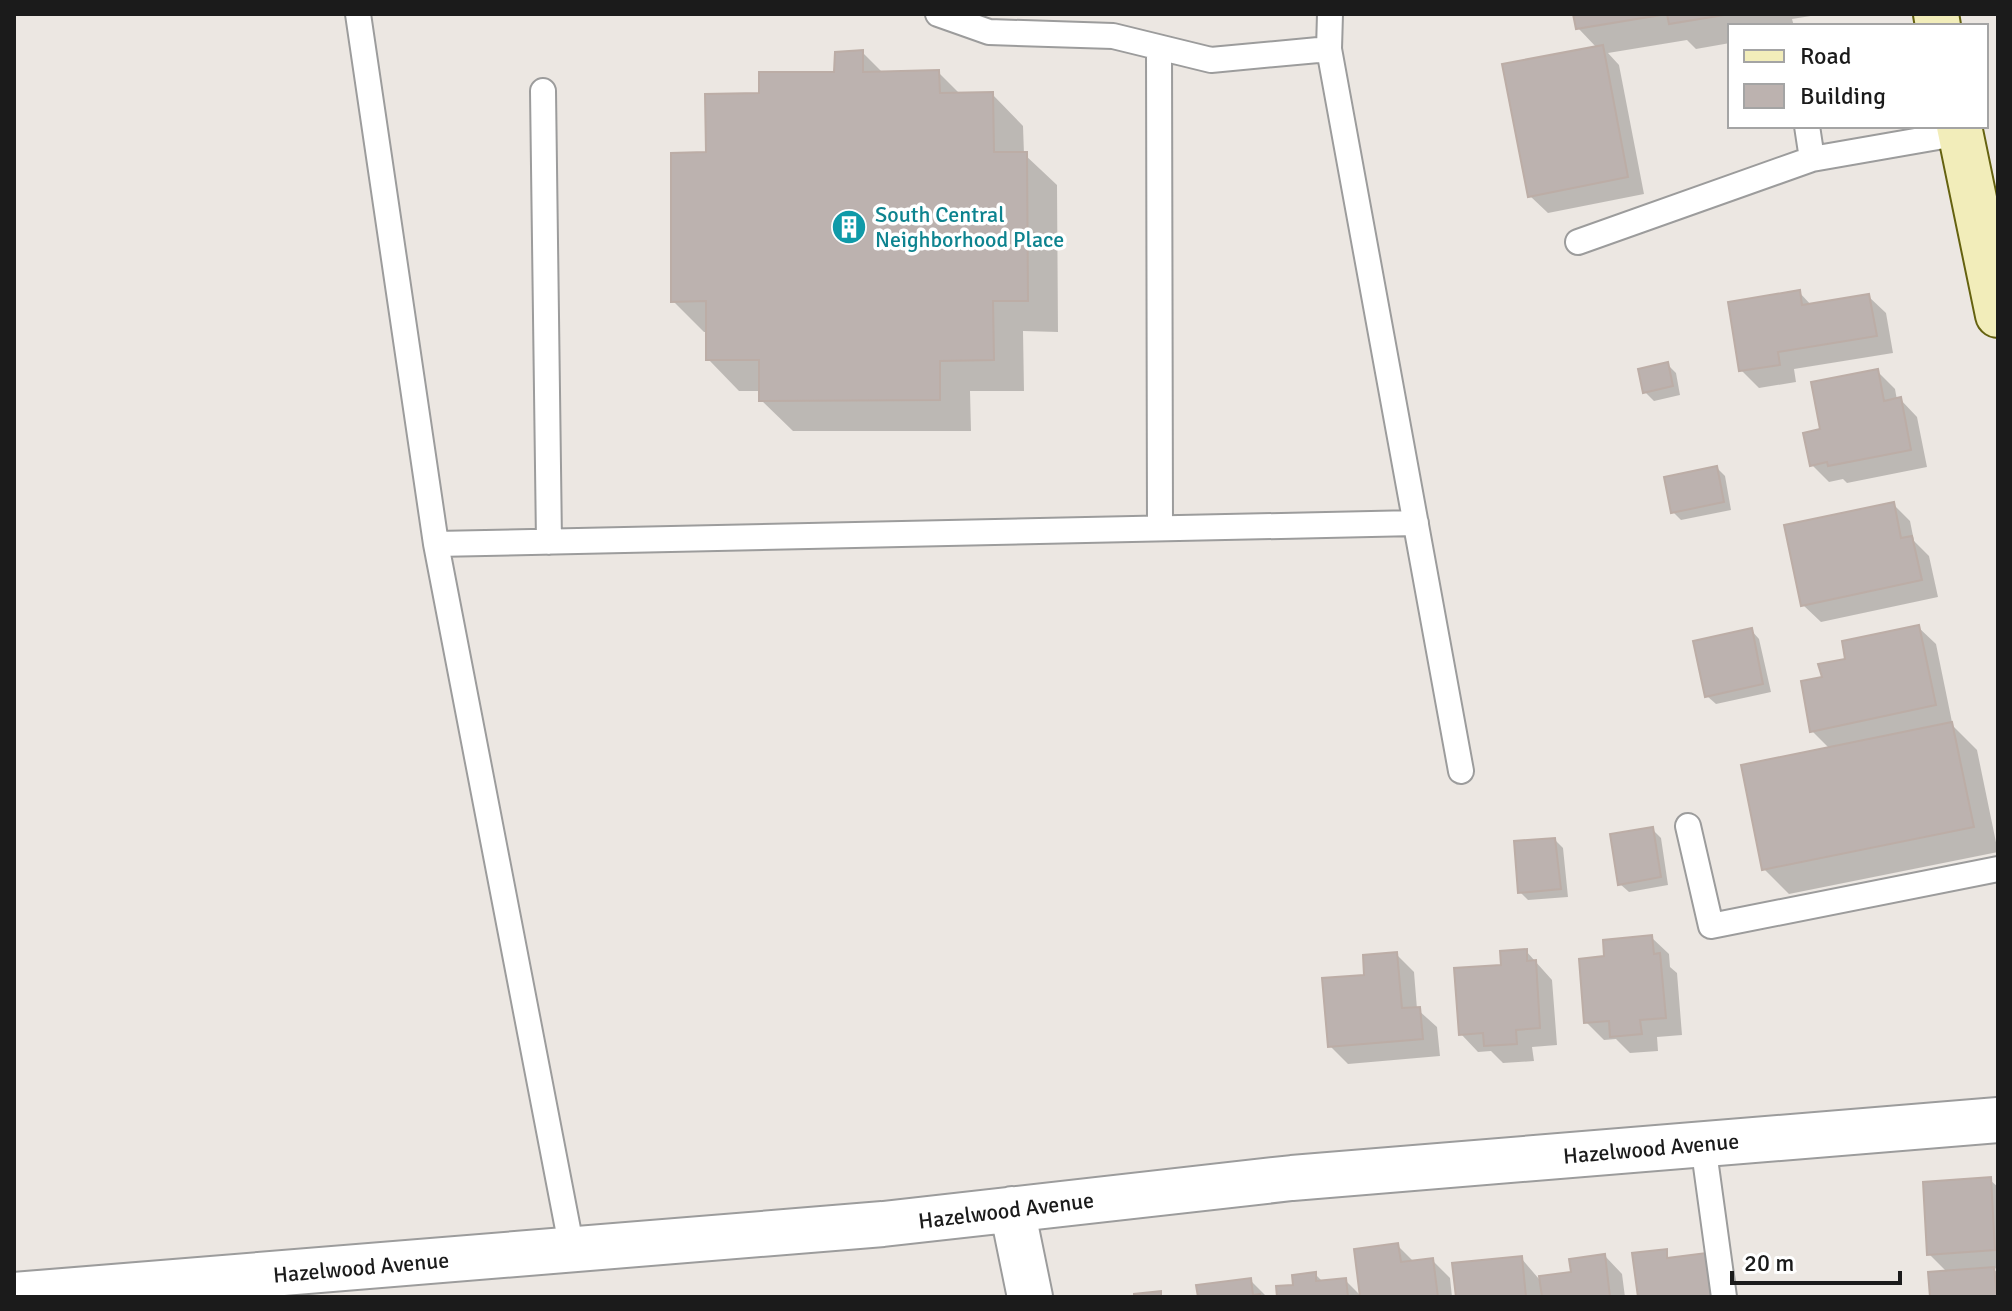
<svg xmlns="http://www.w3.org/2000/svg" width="2012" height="1311" font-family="Signika,sans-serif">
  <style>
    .shadow { fill: #0003 }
    .building { fill: #bcb2af; stroke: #bcada6; stroke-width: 2 }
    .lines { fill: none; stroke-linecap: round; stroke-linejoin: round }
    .lane-casing { stroke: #9c9c9c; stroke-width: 28 }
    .street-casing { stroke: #9c9c9c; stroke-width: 48 }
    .secondary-casing { stroke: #656210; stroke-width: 48 }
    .lane { stroke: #fff; stroke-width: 24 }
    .street { stroke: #fff; stroke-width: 44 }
    .secondary { stroke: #f2edba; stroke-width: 44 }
    .labels { text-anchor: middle; stroke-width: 7; stroke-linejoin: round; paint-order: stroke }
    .culture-label { font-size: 22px; fill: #0d838f; stroke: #fff; text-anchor: start }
    .street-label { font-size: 22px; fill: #1b1b1b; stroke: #fff }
  </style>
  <rect width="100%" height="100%" fill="#ece7e2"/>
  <path class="shadow" d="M 1575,14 L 1823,14 L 1792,19 L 1794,26 L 1730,26 L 1730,43 L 1696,49 L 1687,40 L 1608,53 L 1619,65 L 1644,194 L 1548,213 L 1530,196 L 1597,48 L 1578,28 Z
    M 862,52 L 883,73 L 938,72 L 960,94 L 992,94 L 1023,126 L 1024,154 L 1057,185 L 1058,332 L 1023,331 L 1024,391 L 970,391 L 971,431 L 793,431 L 761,400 L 761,391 L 739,391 L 708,359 L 708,332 L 704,332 L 673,301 L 708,154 L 761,95 L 836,74 Z
    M 1799,292 L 1812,306 L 1868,296 L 1886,313 L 1893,353 L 1794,369 L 1796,382 L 1759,388 L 1741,370 Z
    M 1667,364 L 1676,373 L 1680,395 L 1654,401 L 1645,392 Z
    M 1877,371 L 1895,389 L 1897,400 L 1900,399 L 1917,417 L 1927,467 L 1847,483 L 1843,479 L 1829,482 L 1812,465 L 1823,431 Z
    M 1717,468 L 1725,476 L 1731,510 L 1681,520 L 1673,512 Z
    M 1893,504 L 1910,521 L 1914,541 L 1929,556 L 1938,597 L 1821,622 L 1803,605 Z
    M 1918,627 L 1936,644 L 1952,722 L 1950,723 L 1977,750 L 1998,852 L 1789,894 L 1764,869 L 1830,749 L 1812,731 L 1824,678 L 1847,660 Z
    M 1751,630 L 1759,639 L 1771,692 L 1716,704 L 1707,696 Z
    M 1652,829 L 1661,838 L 1668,885 L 1629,892 L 1620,884 Z
    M 1555,840 L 1563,848 L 1568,897 L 1528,900 L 1520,892 Z
    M 1651,937 L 1669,954 L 1670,967 L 1677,973 L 1682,1035 L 1657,1037 L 1658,1051 L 1630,1053 L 1616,1039 L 1604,1040 L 1586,1022 Z
    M 1526,951 L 1552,980 L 1557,1045 L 1532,1047 L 1534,1061 L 1503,1063 L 1491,1051 L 1478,1052 L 1461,1034 L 1504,967 Z
    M 1396,954 L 1414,972 L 1417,1009 L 1437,1027 L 1440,1056 L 1348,1064 L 1330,1046 L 1367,977 Z
    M 1990,1180 L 1998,1187 L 1998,1268 L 1993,1269 L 1998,1273 L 1998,1297 L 1932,1297 L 1948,1273 L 1929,1254 Z
    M 1397,1245 L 1414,1262 L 1432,1260 L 1450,1278 L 1452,1297 L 1362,1297 Z
    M 1605,1256 L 1622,1274 L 1625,1297 L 1458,1297 L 1521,1258 L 1539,1279 L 1573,1274 Z
    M 1315,1274 L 1323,1282 L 1345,1280 L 1362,1297 L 1279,1297 Z
    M 1250,1280 L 1267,1297 L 1200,1297 Z"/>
  <path class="building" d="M 1573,14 L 1730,14 L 1669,24 L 1667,14 L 1576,29 Z
    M 1603,45 L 1628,177 L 1528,197 L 1502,64 Z
    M 863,50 L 863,72 L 939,70 L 940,93 L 993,92 L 994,152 L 1027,152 L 1028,301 L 993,301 L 994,360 L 940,361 L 940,400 L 759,401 L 759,360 L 706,360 L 706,301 L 671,302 L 671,153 L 706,152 L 705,94 L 759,93 L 759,72 L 834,72 L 835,52 Z
    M 1800,290 L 1802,305 L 1869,294 L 1877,336 L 1778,352 L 1780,365 L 1739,371 L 1728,302 Z
    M 1668,362 L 1673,386 L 1643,393 L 1638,369 Z
    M 1878,369 L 1884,401 L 1901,397 L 1911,450 L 1828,466 L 1827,462 L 1810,466 L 1803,433 L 1820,429 L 1811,382 Z
    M 1717,466 L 1724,502 L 1671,513 L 1664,477 Z
    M 1894,502 L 1901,538 L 1912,536 L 1922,580 L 1801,606 L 1784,525 Z
    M 1919,625 L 1936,705 L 1810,732 L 1801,681 L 1822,677 L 1818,664 L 1845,659 L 1842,641 Z
    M 1752,628 L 1763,684 L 1705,697 L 1693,641 Z
    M 1952,722 L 1974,827 L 1762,870 L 1741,765 Z
    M 1653,827 L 1661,877 L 1618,885 L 1610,834 Z
    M 1555,838 L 1561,889 L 1518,893 L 1514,841 Z
    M 1652,935 L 1654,954 L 1660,953 L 1666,1018 L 1640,1020 L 1642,1034 L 1610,1037 L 1609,1021 L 1584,1023 L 1579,959 L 1604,956 L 1603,940 Z
    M 1527,949 L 1527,961 L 1536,960 L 1540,1028 L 1516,1030 L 1517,1044 L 1484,1046 L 1483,1033 L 1459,1035 L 1454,968 L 1501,965 L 1500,951 Z
    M 1397,952 L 1402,1008 L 1420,1007 L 1423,1039 L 1328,1047 L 1322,978 L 1364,975 L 1363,955 Z
    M 1991,1177 L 1995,1250 L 1927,1255 L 1923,1182 Z
    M 1398,1243 L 1401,1262 L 1433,1258 L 1438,1297 L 1360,1297 L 1354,1249 Z
    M 1667,1249 L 1667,1258 L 1706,1253 L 1712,1297 L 1638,1297 L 1632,1253 Z
    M 1605,1254 L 1610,1297 L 1542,1297 L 1539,1276 L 1571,1272 L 1569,1259 Z
    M 1522,1256 L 1526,1297 L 1456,1297 L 1452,1263 Z
    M 1994,1267 L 1997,1297 L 1930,1297 L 1928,1272 Z
    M 1316,1272 L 1316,1281 L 1346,1278 L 1348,1297 L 1277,1297 L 1276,1286 L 1293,1285 L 1292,1275 Z
    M 1251,1278 L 1253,1295 L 1260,1294 L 1261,1297 L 1198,1297 L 1196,1285 Z
    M 1161,1291 L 1161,1297 L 1134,1297 L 1134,1294 Z"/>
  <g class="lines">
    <g class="lane-casing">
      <path id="lane" d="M 358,14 L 436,544 L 572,1250
        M 938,14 L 989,32 L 1113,36 L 1211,60 L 1329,49
        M 1330,14 L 1329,49 L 1461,771
        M 1159,48 L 1160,528
        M 543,91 L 549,542
        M 1807,126 L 1812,159
        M 1578,242 L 1812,159 L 1961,133
        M 436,544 L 1416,523
        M 1688,826 L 1711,926 L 1998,869
        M 1703,1144 L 1724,1297"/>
    </g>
    <g class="street-casing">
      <path id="street" d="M 1012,1209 L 1030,1297
        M 14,1295 L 883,1224 L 1292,1178 L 1998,1120"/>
    </g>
    <g class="secondary-casing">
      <path id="secondary" d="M 1936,14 L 1938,26
        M 1959,126 L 1998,315"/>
    </g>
    <use href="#lane" class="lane"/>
    <use href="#street" class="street"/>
    <use href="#secondary" class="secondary"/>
  </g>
  <defs>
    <g id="building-disc" transform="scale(1.8)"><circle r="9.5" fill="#0f9aa8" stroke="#fff"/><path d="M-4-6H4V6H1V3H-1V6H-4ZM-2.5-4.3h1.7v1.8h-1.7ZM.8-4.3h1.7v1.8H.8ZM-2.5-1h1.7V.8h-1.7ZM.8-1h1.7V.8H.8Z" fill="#fff"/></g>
  </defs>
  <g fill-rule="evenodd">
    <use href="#building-disc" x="849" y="227"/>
  </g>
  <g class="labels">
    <g class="culture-label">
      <text x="875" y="222">South Central<tspan x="875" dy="25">Neighborhood Place</tspan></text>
    </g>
    <g class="street-label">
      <text transform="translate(1651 1148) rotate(-5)" y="8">Hazelwood Avenue</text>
      <text transform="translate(1006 1210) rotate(-7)" y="8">Hazelwood Avenue</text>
      <text transform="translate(361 1267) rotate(-5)" y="8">Hazelwood Avenue</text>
    </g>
  </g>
  <rect width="2012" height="1311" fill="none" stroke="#1b1b1b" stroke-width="32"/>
  <rect x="1728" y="24" width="260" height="104" fill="#ffffff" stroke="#a4a4a4" stroke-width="2"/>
  <rect x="1744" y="50" width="40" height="12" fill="#f2edba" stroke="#a4a4a4" stroke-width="2"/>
  <text x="1800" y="64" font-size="24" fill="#1b1b1b">Road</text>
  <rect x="1744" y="84" width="40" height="24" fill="#bcb2af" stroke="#a4a4a4" stroke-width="2"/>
  <text x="1800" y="104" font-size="24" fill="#1b1b1b">Building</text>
  <path d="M1732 1271v12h168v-12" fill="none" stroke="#1b1b1b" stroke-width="4"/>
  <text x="1744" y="1271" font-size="24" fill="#1b1b1b" stroke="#ffffff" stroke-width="6" paint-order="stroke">20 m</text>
</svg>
